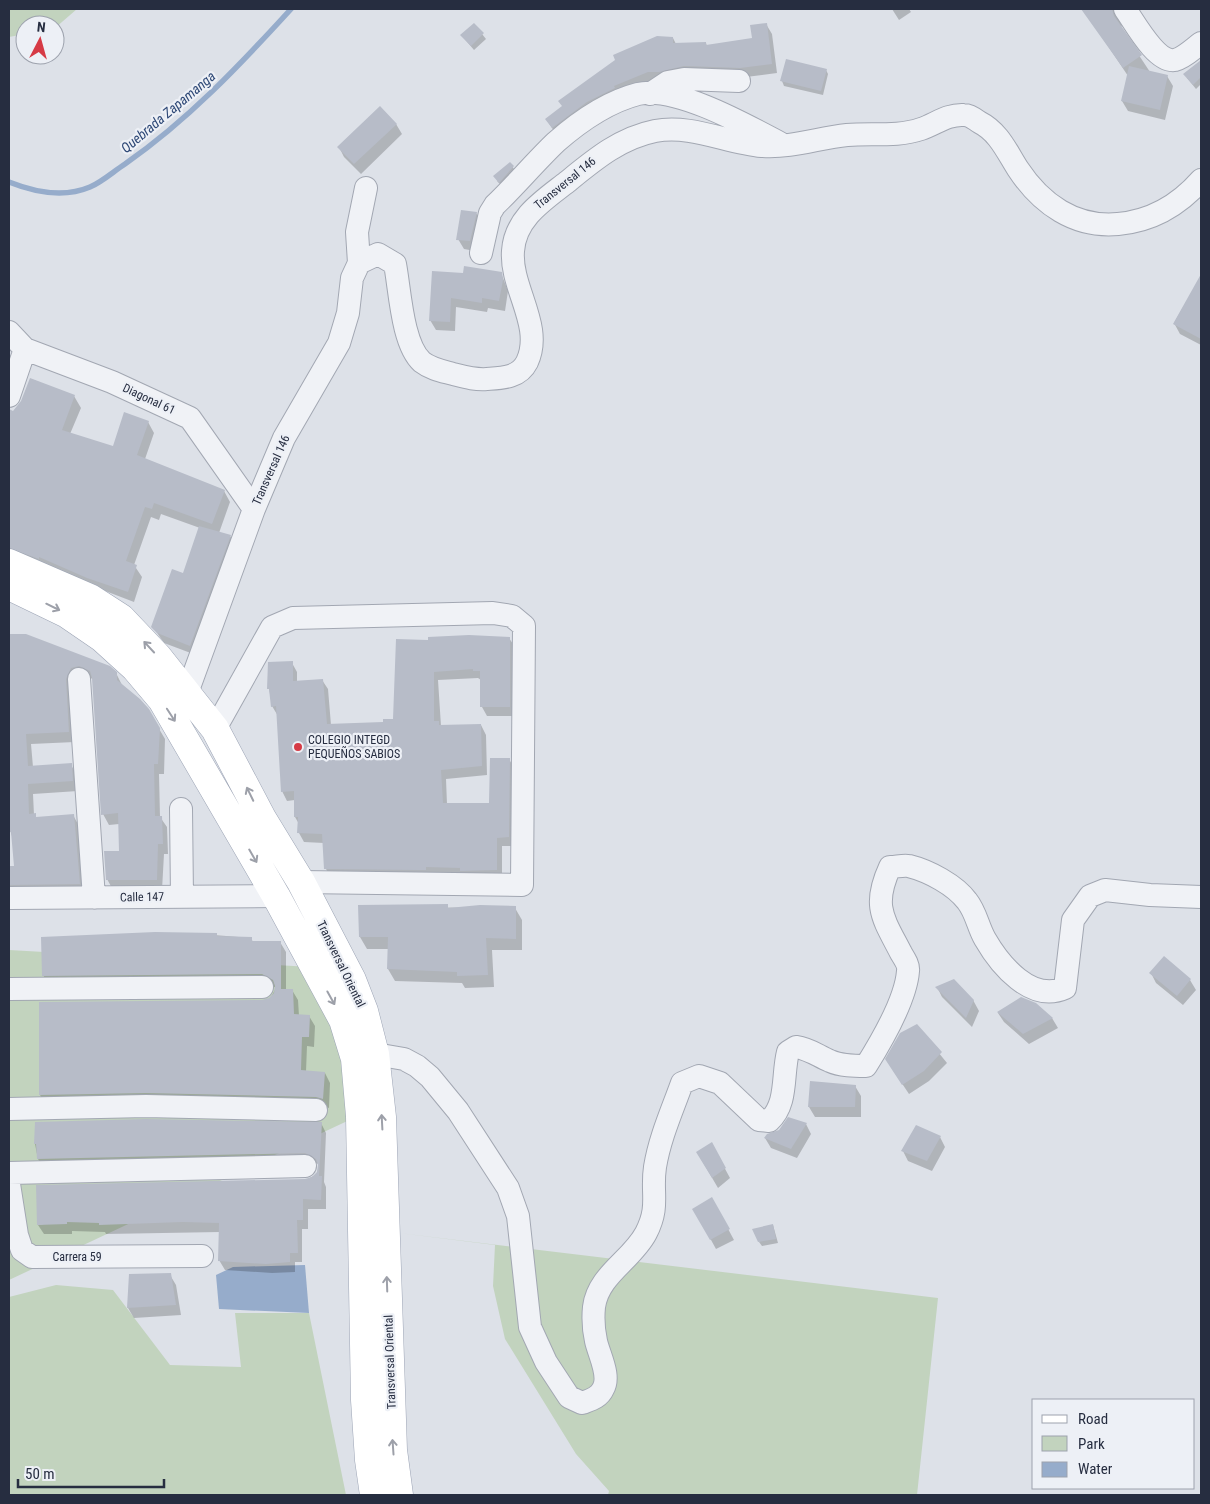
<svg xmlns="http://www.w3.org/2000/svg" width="1210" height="1504" font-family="'Roboto Condensed',sans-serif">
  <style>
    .green { fill: #c2d3be }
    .water { fill: #96accb }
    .shadow { fill: #0003 }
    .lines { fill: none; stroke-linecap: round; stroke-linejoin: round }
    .stream { stroke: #96accb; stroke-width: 5.5 }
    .building { fill: #b7bcc8 }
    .minor-casing { stroke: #a2a7b2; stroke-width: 24 }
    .major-casing { stroke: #9ca4b5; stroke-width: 29 }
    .minor { stroke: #f0f2f6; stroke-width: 22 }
    .major { stroke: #fff; stroke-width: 28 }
    .oneway { stroke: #9da0a9 }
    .poi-dot { fill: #d63a45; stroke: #edf0f6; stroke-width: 2 }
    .labels { text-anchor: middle; stroke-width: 4.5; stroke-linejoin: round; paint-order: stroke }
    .street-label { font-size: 12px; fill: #262d40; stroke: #edf0f6 }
    .poi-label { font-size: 12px; fill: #262d40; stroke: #edf0f6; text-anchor: start }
    .water-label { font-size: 14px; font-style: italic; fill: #2e4876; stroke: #edf0f6 }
  </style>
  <rect width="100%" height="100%" fill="#dde1e8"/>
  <path class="green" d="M 9,9 L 77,9 L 55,28 L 55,25 L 25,25 L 25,34 L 9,37 Z
    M 9,950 L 311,967 L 351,1061 L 358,1116 L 9,1280 Z
    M 399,1233 L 938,1298 L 917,1495 L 608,1495 L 609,1491 L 576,1454 L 505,1339 L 493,1286 L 495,1245 Z
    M 56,1285 L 113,1290 L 170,1365 L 241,1367 L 235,1313 L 309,1313 L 346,1495 L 9,1495 L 9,1297 Z"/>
  <path class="water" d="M 305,1265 L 309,1313 L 219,1309 L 216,1275 L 233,1267 Z"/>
  <path class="shadow" d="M 892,9 L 909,9 L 911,12 L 899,20 Z
    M 1092,9 L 1121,9 L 1125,15 L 1121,28 L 1150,72 L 1167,76 L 1173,86 L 1165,120 L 1128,111 L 1122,101 L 1128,76 L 1086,13 Z
    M 474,24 L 486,39 L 474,50 L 462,36 Z
    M 766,24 L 772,34 L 777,73 L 746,77 L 688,75 L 558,137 L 546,119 L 673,38 L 676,44 L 706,43 L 707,46 L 754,39 Z
    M 1195,66 L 1201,72 L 1201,84 L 1196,89 L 1187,78 Z
    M 826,70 L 828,74 L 823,95 L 784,86 L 782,81 Z
    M 396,124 L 402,134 L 361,174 L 344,157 L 339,147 Z
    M 510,163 L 516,172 L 502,186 L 497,181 Z
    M 476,213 L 482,223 L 475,251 L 464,249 L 458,239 Z
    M 501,273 L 508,291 L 505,311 L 488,308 L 487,312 L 456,307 L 455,331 L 436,330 L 430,320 L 464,274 Z
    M 1192,292 L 1201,297 L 1201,345 L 1180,334 L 1174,323 Z
    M 31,379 L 74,396 L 81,408 L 70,434 L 113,448 L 148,422 L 154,433 L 145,459 L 224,491 L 230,502 L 219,533 L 230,536 L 236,546 L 196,655 L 164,643 L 153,627 L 184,575 L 200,528 L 161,514 L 159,520 L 151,517 L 134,565 L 142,577 L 134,602 L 22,559 L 9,560 L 9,434 Z
    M 26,635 L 116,673 L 122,685 L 148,710 L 165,739 L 164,774 L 159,774 L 160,817 L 167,827 L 168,854 L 164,854 L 162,890 L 113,890 L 107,879 L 120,852 L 119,824 L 109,825 L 103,814 L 93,679 L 84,676 L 75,742 L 31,744 L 33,767 L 71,765 L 77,775 L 78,791 L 33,794 L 34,815 L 37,818 L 73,815 L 79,826 L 85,894 L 15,895 L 9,885 L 9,867 L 15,867 L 13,839 L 9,827 L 9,636 Z
    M 509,638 L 515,647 L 515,716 L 487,716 L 482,707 L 481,680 L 478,678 L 438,680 L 441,726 L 481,725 L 486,735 L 487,775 L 446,779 L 447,804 L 490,804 L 509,759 L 514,768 L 514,846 L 502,846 L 502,879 L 331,878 L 326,869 L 324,843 L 304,842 L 299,833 L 299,824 L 295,817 L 295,800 L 287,801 L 282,791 L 278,716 L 272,706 L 269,688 L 292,663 L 297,672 L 297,682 L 322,680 L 328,689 L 331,725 L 385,723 L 394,720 L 430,641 Z
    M 360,907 L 515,908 L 522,920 L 522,950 L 492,950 L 494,987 L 465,988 L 462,983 L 395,981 L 388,969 L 389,949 L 367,949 L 360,937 Z
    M 189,933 L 251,938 L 253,942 L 280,942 L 286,952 L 286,990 L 292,990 L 298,1000 L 299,1016 L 309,1016 L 315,1026 L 314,1047 L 307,1046 L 306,1072 L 325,1073 L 330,1083 L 329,1108 L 323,1106 L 46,1105 L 40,1095 L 270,999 L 276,988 L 268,983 L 49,985 L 43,975 Z
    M 1164,958 L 1190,980 L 1196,990 L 1183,1005 L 1156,983 L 1151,973 Z
    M 937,987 L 973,1000 L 979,1011 L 972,1027 L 942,997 Z
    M 998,1013 L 1052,1018 L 1058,1028 L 1029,1044 L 1004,1022 Z
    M 917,1026 L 947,1063 L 929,1081 L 909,1094 L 893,1070 Z
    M 855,1086 L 861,1096 L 861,1117 L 815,1117 L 809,1107 Z
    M 321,1123 L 326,1133 L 324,1182 L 326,1187 L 326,1209 L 308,1209 L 308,1229 L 302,1229 L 302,1262 L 295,1262 L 295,1272 L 272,1273 L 225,1270 L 219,1260 L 220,1232 L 106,1234 L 105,1232 L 72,1231 L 72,1234 L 44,1234 L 38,1225 L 306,1180 L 317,1174 L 319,1164 L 311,1162 L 44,1169 L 38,1159 L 35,1144 Z
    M 806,1124 L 811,1134 L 797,1158 L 771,1148 L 765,1138 Z
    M 940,1137 L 945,1147 L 932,1171 L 908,1161 L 903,1151 Z
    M 697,1152 L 717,1154 L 730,1178 L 718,1188 Z
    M 712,1199 L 734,1240 L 716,1249 L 694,1209 Z
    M 773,1225 L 778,1243 L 762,1246 L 759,1242 Z
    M 130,1275 L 170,1275 L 176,1285 L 181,1315 L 134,1318 L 128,1308 Z"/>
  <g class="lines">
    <path class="stream" d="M 9,182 C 34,192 64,198 90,187 C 102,182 114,171 125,164 C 188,120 239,66 291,9"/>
  </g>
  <path class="building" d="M 1081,9 L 1112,9 L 1114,16 L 1142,55 L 1123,68 Z
    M 474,23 L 484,33 L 471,46 L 460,35 Z
    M 767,23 L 772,64 L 740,68 L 684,66 L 659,72 L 648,72 L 614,86 L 615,88 L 587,102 L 552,128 L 545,119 L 562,106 L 558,101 L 615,60 L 613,55 L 657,36 L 673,37 L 673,43 L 706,42 L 706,45 L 752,38 L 750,25 Z
    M 786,59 L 827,69 L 821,91 L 780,81 Z
    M 1201,60 L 1201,77 L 1193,85 L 1183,74 Z
    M 1129,66 L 1168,75 L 1160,110 L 1121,101 Z
    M 380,106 L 397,124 L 354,164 L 337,147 Z
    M 510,162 L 514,166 L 499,183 L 493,176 Z
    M 461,210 L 477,212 L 470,241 L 456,240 Z
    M 464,266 L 502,272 L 503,280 L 499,301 L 482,298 L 482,303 L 451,298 L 450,322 L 429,321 L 432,271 L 463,273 Z
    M 1201,274 L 1201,339 L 1173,324 Z
    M 30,378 L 75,395 L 62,430 L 113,446 L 124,412 L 149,421 L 137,455 L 225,490 L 212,524 L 154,503 L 152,509 L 145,507 L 126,561 L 137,565 L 128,592 L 87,578 L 39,557 L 39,559 L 9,548 L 9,409 L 13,411 L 21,401 Z
    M 199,526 L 231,535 L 190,646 L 157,633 L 151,627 L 172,569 L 183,573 Z
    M 9,634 L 26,634 L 110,666 L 117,672 L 117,680 L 140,699 L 149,709 L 160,728 L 158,764 L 154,764 L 155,816 L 162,816 L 163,844 L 158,844 L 157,880 L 106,880 L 104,851 L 119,851 L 118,813 L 101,815 L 92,678 L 90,671 L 79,666 L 71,668 L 66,679 L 69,732 L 26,734 L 28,766 L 72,763 L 73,781 L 28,784 L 29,814 L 36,813 L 36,817 L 74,814 L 80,884 L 9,885 L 9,866 L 14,866 L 11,832 L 9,832 Z
    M 469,635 L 510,637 L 510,707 L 480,707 L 480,671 L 473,671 L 473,669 L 434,672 L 434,721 L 439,721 L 439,725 L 481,724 L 482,766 L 441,770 L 443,803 L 489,803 L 490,758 L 510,758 L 509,837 L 497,838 L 497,870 L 460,871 L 460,868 L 426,867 L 426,870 L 418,870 L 324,869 L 322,834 L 297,833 L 298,817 L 294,817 L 294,791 L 281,792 L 276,706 L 271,707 L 269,689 L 267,689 L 268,662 L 293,661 L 293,681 L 323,679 L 327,724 L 383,722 L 383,719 L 393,719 L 396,639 L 428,640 L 428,637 Z
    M 448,904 L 448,908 L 480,905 L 516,906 L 516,939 L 486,938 L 488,975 L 457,976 L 457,972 L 387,969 L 388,937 L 359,937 L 358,905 Z
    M 155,932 L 217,933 L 217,936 L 252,937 L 252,941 L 281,941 L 281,989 L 293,989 L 294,1014 L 310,1015 L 309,1037 L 302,1037 L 301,1070 L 325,1072 L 323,1099 L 316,1097 L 146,1093 L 39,1095 L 39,1002 L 262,1000 L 269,998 L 274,993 L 275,986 L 273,980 L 262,974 L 42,976 L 41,937 Z
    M 1164,956 L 1191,979 L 1177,996 L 1149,973 Z
    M 954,979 L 974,1000 L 966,1018 L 935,987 Z
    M 1021,997 L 1036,1003 L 1053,1018 L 1023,1034 L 997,1012 Z
    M 917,1024 L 942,1052 L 924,1071 L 902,1085 L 885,1059 L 900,1033 Z
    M 810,1081 L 856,1085 L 855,1107 L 808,1107 Z
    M 788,1117 L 807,1123 L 791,1149 L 764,1138 L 767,1134 L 779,1130 Z
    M 146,1119 L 322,1122 L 319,1176 L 322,1176 L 321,1200 L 303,1199 L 303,1220 L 297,1220 L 298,1253 L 290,1253 L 290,1262 L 266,1264 L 218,1261 L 219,1223 L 183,1222 L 99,1225 L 99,1223 L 67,1222 L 67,1224 L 37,1225 L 36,1185 L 305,1179 L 312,1177 L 317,1172 L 318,1165 L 316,1159 L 305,1153 L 37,1159 L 36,1144 L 34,1144 L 35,1122 Z
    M 916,1125 L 941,1136 L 927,1161 L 901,1151 Z
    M 712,1142 L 726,1168 L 712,1178 L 696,1152 Z
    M 712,1197 L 730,1229 L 710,1240 L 692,1209 Z
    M 773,1224 L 776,1239 L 758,1242 L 752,1229 Z
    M 171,1273 L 176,1305 L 127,1308 L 129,1274 Z"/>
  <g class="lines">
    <g class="minor-casing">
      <path id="minor" d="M 1125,9 C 1135,23 1156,63 1175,60 C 1184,58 1194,48 1201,43
        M 650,94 L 668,82 L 684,79 L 739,81
        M 481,253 L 490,213 L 495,205 C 516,185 535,162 556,142 C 580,121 607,102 638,94 C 675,85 746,125 780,143
        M 359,263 L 357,232 L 366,188
        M 9,332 L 25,349 L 112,382 L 190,418 L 254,509
        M 9,396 L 25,349
        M 79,679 L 94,898
        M 187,693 L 254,509 L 284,438 L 339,343 L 348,313 L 352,278 L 359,263 L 378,254 L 395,264 C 400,290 402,344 422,362 C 431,369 442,371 453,374 C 465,377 475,380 487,379 C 502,378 519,378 527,362 C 544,326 510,288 513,251 C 515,218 544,200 567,182 C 594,160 620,138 655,131 C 691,124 727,143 762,146 C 792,148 818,138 847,135 C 871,133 898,137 921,129 C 936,124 947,114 964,115 C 969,115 975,119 979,122 C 999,132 1007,152 1018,169 C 1041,204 1075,228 1118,224 C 1152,221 1179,205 1201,180
        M 215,729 L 272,627 L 293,618 L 493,613 L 512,616 L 524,626 L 522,885 L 301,882
        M 181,809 L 182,897
        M 9,898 L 276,896
        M 9,989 L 262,987
        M 375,1054 L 404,1059 L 417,1066 L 430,1077 L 458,1111 L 508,1188 L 518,1216 L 530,1327 L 546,1362 L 569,1397 L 582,1403 C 590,1400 599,1398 603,1389 C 611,1376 599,1355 596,1341 C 594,1332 593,1317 594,1307 C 598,1275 632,1260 646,1233 C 660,1206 651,1193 655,1167 C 660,1137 672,1111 682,1083 L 699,1076 L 720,1083 L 759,1120 L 769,1121 C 788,1104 782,1075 788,1052 L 796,1047 C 810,1049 818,1056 830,1061 C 841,1066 854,1066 866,1066 C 881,1042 906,999 908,971 C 909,965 904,958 901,953 C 883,918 872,906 890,867 C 896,867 903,865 909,866 C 929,871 955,885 967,901 C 976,912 978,927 985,939 C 1000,965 1031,1003 1065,988 L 1073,920 L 1090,896 L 1105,890 L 1150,895 L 1201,897
        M 9,1109 L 146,1106 L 316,1110
        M 9,1173 L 305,1166
        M 9,1184 L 17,1235 L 22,1250 L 32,1257 L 202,1256"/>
    </g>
    <g class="major-casing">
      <path id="major" d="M 9,563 L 90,598 L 121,618 L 158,657 L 215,729 L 262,818 L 301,882 L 352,980 L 364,1011 L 375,1054 L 382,1117 L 393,1450 L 399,1495
        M 9,586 L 67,614 L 102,638 L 135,668 L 162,700 L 276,896 L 343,1020 L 355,1059 L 360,1116 L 365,1400 L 369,1460 L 374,1495"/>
    </g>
    <use href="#minor" class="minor"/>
    <use href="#major" class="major"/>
  </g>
  <defs><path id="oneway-shaft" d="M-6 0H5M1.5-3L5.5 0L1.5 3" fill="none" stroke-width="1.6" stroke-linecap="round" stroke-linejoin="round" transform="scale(1.25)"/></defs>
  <g class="oneway">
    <use href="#oneway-shaft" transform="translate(53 607) rotate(26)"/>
    <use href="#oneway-shaft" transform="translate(149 647) rotate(-133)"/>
    <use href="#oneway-shaft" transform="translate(171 715) rotate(57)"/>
    <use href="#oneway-shaft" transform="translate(250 794) rotate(-116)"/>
    <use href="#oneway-shaft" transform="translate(253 856) rotate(60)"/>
    <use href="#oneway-shaft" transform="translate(331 998) rotate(61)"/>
    <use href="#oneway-shaft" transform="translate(382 1122) rotate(-93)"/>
    <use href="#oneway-shaft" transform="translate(387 1284) rotate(-92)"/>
    <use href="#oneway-shaft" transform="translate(393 1447) rotate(-94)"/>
  </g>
  <circle class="poi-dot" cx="298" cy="747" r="5"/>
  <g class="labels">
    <g class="street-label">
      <text transform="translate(565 183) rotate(-39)" y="4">Transversal 146</text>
      <text transform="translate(149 399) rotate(25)" y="4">Diagonal 61</text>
      <text transform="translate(271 470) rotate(-66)" y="4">Transversal 146</text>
      <text transform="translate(142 897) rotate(-1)" y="4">Calle 147</text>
      <text transform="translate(341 964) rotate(64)" y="4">Transversal Oriental</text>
      <text x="77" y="1261">Carrera 59</text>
      <text transform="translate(390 1362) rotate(-92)" y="4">Transversal Oriental</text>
    </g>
    <g class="poi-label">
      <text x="308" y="744">COLEGIO INTEGD<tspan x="308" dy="14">PEQUEÑOS SABIOS</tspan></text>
    </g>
    <g class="water-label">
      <text transform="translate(168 112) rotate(-40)" y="5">Quebrada Zapamanga</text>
    </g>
  </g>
  <rect width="1210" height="1504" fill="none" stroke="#262d40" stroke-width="20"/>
  <rect x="1032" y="1399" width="162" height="90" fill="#edf0f6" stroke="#9da2ad"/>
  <rect x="1042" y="1415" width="25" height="8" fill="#ffffff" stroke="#9da2ad"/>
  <text x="1078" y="1424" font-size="15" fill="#262d40">Road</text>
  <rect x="1042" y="1436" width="25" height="15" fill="#c2d3be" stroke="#9da2ad"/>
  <text x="1078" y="1449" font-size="15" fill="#262d40">Park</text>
  <rect x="1042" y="1462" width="25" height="15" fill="#96accb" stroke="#9da2ad"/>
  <text x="1078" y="1474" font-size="15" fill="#262d40">Water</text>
  <g transform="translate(40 40) rotate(6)"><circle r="24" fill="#edf0f6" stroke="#9da2ad"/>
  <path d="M0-4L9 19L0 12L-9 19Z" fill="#d63a45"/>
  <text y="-8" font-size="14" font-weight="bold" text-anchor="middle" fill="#262d40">N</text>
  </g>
  <path d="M18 1479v8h146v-8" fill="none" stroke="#262d40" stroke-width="2.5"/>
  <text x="25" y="1479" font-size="15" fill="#262d40" stroke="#edf0f6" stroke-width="4" paint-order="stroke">50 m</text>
</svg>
